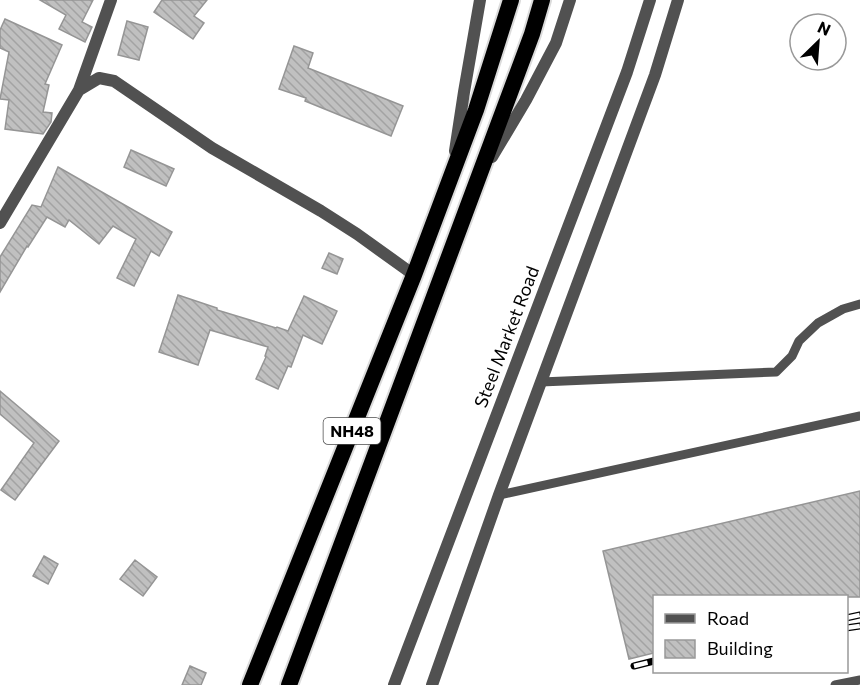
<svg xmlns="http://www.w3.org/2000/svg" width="860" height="685" font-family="Commissioner,sans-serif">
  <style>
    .building { fill: url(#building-back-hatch); stroke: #959595; stroke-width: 1.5 }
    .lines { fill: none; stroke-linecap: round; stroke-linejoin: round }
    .trunk-casing { stroke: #dbdbdb; stroke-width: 20 }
    .service { stroke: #515151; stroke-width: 9 }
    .minor { stroke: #515151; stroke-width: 12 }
    .tertiary { stroke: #515151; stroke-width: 12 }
    .trunk { stroke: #000; stroke-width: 16 }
    .rail-casing { stroke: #000; stroke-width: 7 }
    .rail { stroke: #fff; stroke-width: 4.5; stroke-dasharray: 14; stroke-linecap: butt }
    .labels { text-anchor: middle; stroke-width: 6; stroke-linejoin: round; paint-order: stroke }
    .shield { fill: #fff; stroke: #4c4c4c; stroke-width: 1.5 }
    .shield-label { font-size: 16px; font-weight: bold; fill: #000 }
    .street-label { font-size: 18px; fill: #000; stroke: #fff }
  </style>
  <defs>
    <pattern id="building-back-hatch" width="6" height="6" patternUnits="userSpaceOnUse" patternTransform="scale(1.5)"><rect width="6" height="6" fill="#c0c0c0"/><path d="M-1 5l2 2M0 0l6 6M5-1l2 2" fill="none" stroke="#a3a3a3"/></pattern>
  </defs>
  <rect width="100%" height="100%" fill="#fff"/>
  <path class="building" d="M 40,0 L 93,0 L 82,22 L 92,27 L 85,42 L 59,29 L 66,15 Z
    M 162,0 L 207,0 L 194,16 L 204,23 L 193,39 L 154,12 Z
    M 5,19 L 62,45 L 45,84 L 49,85 L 43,112 L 52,113 L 51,122 L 43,134 L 5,129 L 9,100 L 0,99 L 9,52 L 0,48 L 0,30 Z
    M 127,21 L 148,27 L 139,60 L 118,55 Z
    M 294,46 L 313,53 L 308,68 L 403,106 L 391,136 L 305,101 L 306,98 L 279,89 Z
    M 131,150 L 174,169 L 166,186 L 124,167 Z
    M 58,167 L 172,232 L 159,256 L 151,251 L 134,286 L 117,278 L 136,239 L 113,226 L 99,244 L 69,220 L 65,227 L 47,217 L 28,247 L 27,246 L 0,292 L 0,257 L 32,205 L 41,207 Z
    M 329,253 L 343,259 L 337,274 L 322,268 Z
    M 178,295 L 217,308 L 217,310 L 276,328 L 277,327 L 288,331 L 304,296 L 337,311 L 322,344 L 303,335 L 291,367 L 288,366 L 278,389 L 256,379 L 266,357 L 265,356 L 268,347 L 210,330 L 198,365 L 159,352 Z
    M 0,391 L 59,441 L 15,500 L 1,490 L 34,443 L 0,414 Z
    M 860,491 L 860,597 L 654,597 L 654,653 L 629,659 L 603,551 Z
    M 44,556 L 58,564 L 48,584 L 33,576 Z
    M 135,560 L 157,577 L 143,596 L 120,579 Z
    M 190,666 L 206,673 L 201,685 L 182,685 Z"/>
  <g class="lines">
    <g class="trunk-casing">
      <path id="trunk" d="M 250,685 L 414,275 L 476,110 L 511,0
        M 289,685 L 532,34 L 542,0"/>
    </g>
    <path class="service" d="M 541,382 L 776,372 L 792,356 L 799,341 L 818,323 L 843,309 L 860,304
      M 499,495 L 860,416
      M 835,685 L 860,680"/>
    <path class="minor" d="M 79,90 L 111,0
      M 0,223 L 79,90 L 99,78 L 114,81 L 212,148 L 321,211 L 357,234 L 414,275"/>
    <path class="tertiary" d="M 455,151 L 464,92 L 480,0
      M 492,157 L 526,100 L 556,43 L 570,0
      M 394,685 L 627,72 L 650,0
      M 432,685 L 499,495 L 655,75 L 678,0"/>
    <use href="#trunk" class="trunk"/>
    <g class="rail-casing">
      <path id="rail" d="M 846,618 L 860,615
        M 846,628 L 860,626
        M 634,666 L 654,661"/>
    </g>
    <use href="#rail" class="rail"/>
  </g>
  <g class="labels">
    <rect class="shield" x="323.5" y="418" width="57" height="26" rx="4.5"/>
    <g class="shield-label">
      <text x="352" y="437">NH48</text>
    </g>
    <g class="street-label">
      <text transform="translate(507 337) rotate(-69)" y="6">Steel Market Road</text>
    </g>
  </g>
  <rect x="653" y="595" width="195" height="78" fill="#ffffff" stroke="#999999" stroke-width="1.5"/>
  <rect x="665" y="614" width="30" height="9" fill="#515151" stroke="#999999" stroke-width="1.5"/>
  <text x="707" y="625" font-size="18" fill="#000000">Road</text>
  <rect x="665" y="640" width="30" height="18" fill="url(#building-back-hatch)" stroke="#999999" stroke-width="1.5"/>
  <text x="707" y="655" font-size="18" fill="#000000">Building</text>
  <g transform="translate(818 42) rotate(25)"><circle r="28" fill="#ffffff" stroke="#999999" stroke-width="1.5"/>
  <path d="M0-4.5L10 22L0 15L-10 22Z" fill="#000000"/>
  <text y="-9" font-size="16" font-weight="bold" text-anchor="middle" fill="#000000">N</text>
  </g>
</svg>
